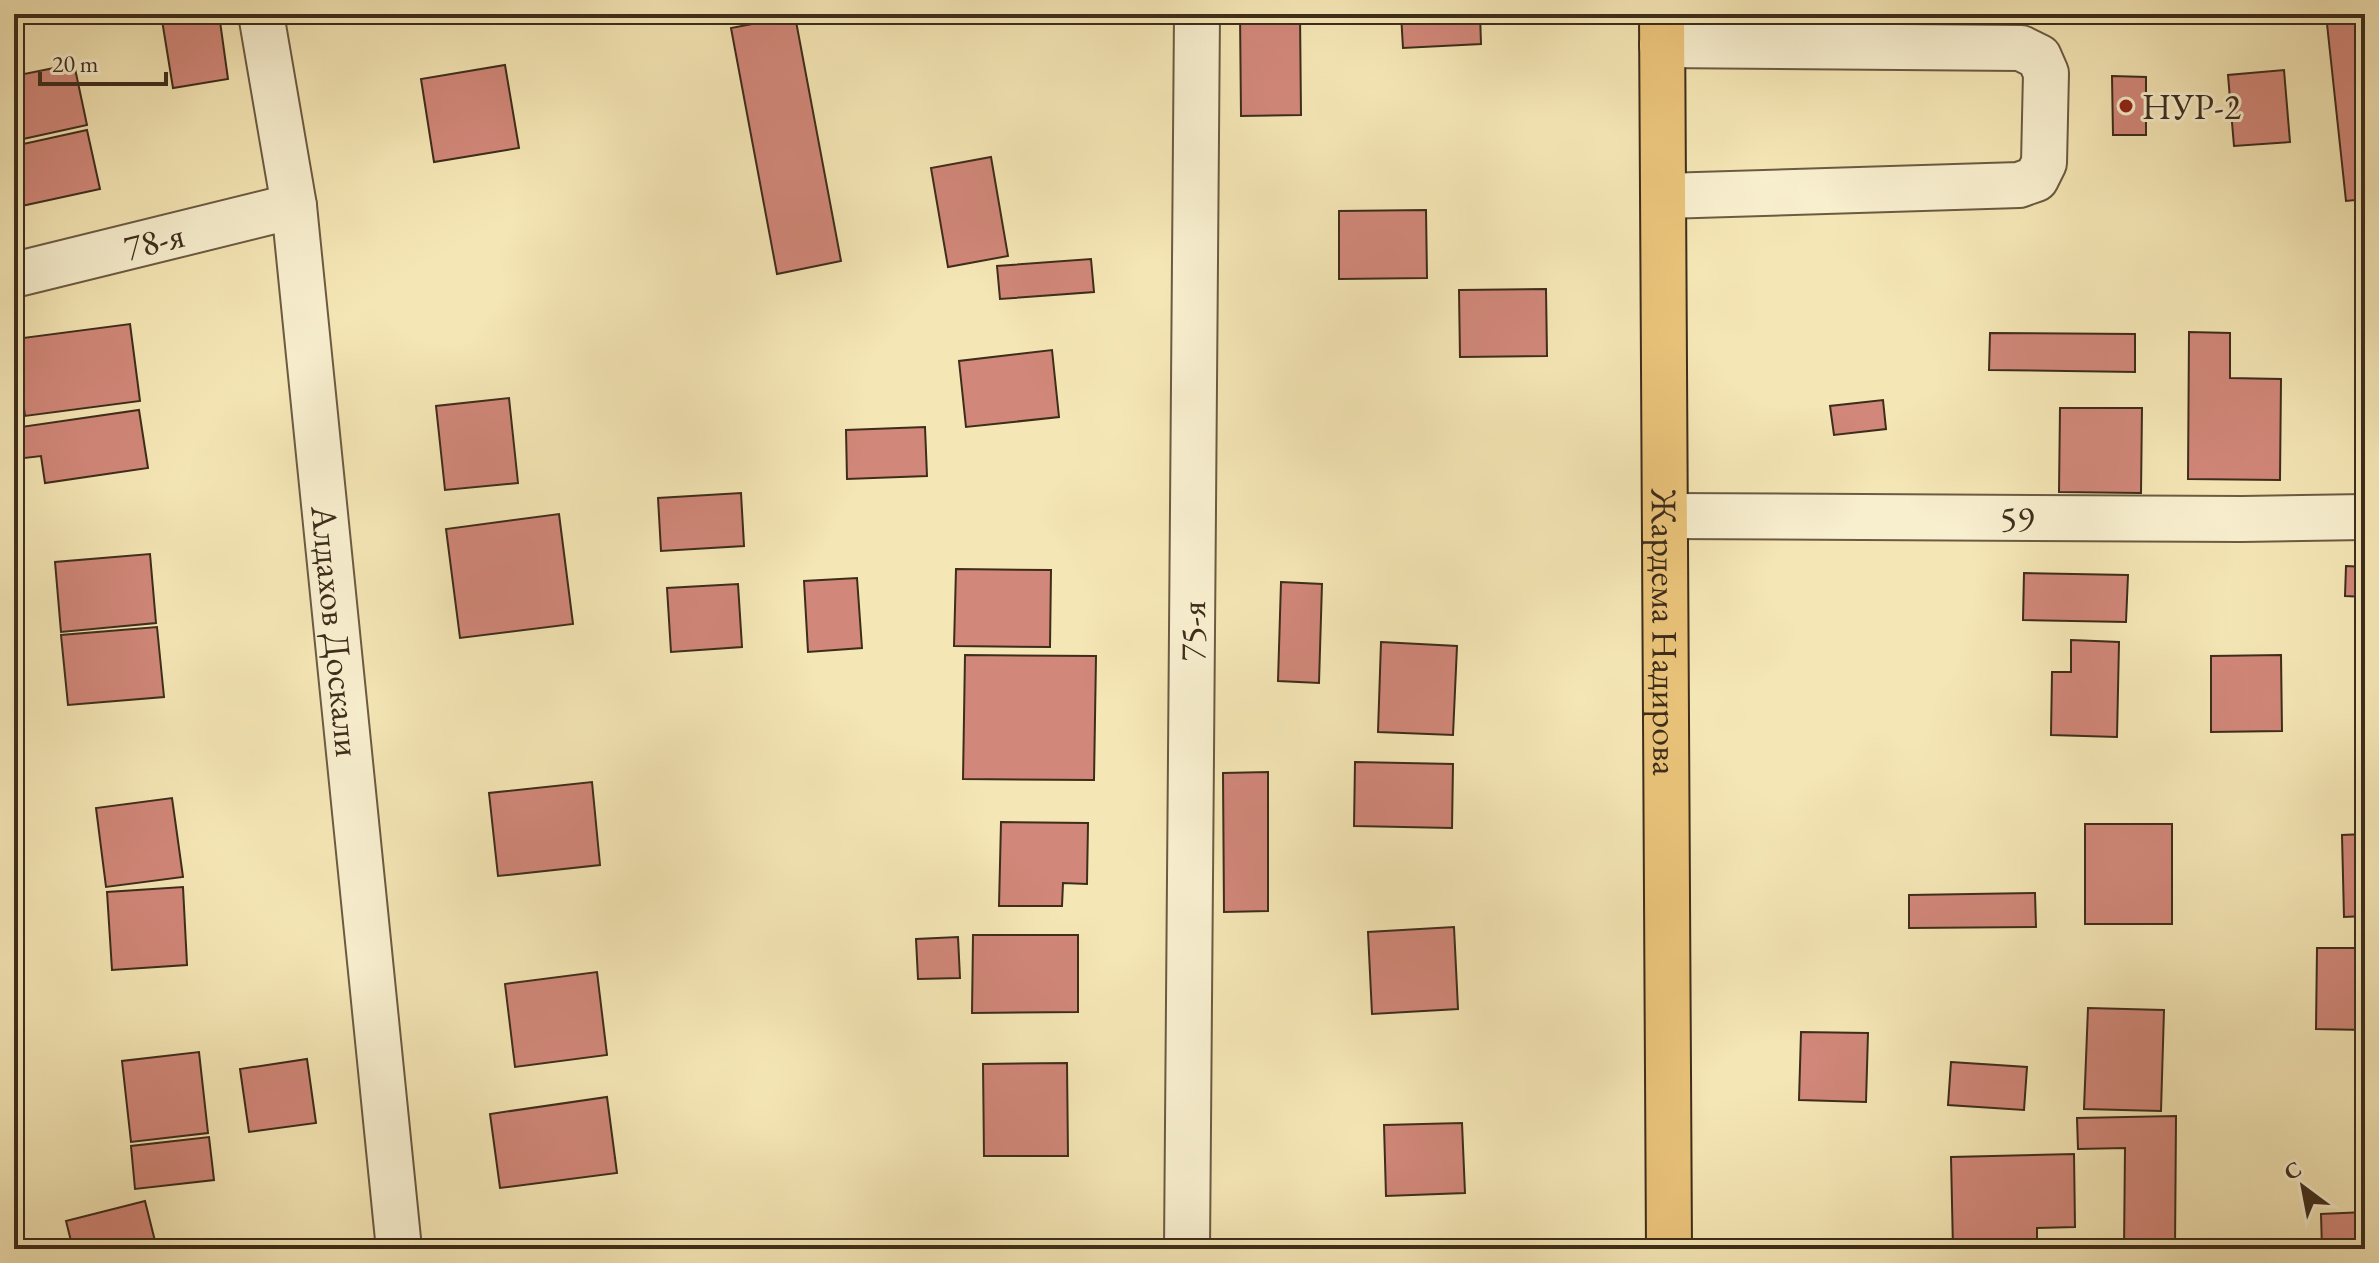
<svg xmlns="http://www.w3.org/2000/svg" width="2379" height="1263" font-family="'EB Garamond',serif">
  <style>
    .building { fill: #d18779; stroke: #3d2d1b; stroke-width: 2 }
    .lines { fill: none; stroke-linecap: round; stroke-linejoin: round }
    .minor-casing { stroke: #6b5b42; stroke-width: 48 }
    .highway-casing { stroke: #3d2d1b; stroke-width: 48 }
    .minor { stroke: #f8efcf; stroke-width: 44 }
    .highway { stroke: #eac37a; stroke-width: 44 }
    .poi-dot { fill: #8f2418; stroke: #f8efcf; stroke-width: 3 }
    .labels { text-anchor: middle; stroke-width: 6; stroke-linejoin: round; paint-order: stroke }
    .poi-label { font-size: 36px; fill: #3d2d1b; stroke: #f8efcf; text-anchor: start }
    .street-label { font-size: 36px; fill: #3d2d1b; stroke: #f8efcf }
  </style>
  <rect width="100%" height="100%" fill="#f5e6b5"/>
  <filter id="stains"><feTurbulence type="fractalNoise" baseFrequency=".0025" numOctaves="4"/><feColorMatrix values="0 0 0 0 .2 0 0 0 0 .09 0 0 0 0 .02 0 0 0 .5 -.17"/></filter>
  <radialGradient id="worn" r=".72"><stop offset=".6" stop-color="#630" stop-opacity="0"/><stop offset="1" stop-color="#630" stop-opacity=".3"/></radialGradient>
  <path class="building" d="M 161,14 L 219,14 L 228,79 L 173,88 Z
    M 1240,14 L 1300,14 L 1301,115 L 1241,116 Z
    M 1401,14 L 1480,14 L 1481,44 L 1403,48 Z
    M 795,16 L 841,261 L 777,274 L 731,28 Z
    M 2365,20 L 2365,199 L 2346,201 L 2327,24 Z
    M 74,64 L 87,125 L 14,141 L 14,76 Z
    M 505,65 L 519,148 L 434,162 L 421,79 Z
    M 2284,70 L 2290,142 L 2234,146 L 2228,75 Z
    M 2112,76 L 2146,77 L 2146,135 L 2113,135 Z
    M 87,130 L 100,189 L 17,207 L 14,193 L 14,146 Z
    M 991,157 L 1008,256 L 948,267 L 931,168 Z
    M 1426,210 L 1427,278 L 1339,279 L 1339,211 Z
    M 1091,259 L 1094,292 L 1000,299 L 997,266 Z
    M 1546,289 L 1547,356 L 1460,357 L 1459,290 Z
    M 130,324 L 140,401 L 25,416 L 15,339 Z
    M 2189,332 L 2230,333 L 2230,378 L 2281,379 L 2280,480 L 2188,479 Z
    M 1990,333 L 2135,334 L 2135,372 L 1989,370 Z
    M 1052,350 L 1059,417 L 966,427 L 959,361 Z
    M 509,398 L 518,483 L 445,490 L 436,406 Z
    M 1883,400 L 1886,429 L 1834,435 L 1830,406 Z
    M 2060,408 L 2142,408 L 2141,493 L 2059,492 Z
    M 139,410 L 148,468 L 45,483 L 41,456 L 16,459 L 14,428 Z
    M 2364,412 L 2365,412 L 2365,499 L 2363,499 Z
    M 925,427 L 927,476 L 847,479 L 846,430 Z
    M 741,493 L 744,546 L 661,551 L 658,498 Z
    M 559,514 L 573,624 L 460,638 L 446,529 Z
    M 150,554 L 156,623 L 61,632 L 55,562 Z
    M 2346,566 L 2365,567 L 2365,597 L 2345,596 Z
    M 956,569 L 1051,570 L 1050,647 L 954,646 Z
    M 2024,573 L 2128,575 L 2126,622 L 2023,620 Z
    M 857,578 L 862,648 L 808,652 L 804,581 Z
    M 1281,582 L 1322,584 L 1319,683 L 1278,681 Z
    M 738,584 L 742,647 L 671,652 L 667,588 Z
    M 157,627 L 164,697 L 68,705 L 61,635 Z
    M 2071,640 L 2119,642 L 2117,737 L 2051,735 L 2052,672 L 2071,672 Z
    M 1381,642 L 1457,646 L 1453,735 L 1378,732 Z
    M 965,655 L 1096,656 L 1094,780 L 963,779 Z
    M 2281,655 L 2282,731 L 2211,732 L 2211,656 Z
    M 1355,762 L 1453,764 L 1452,828 L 1354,826 Z
    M 1268,772 L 1268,911 L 1224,912 L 1223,773 Z
    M 592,782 L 600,865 L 498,876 L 489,793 Z
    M 172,798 L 183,877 L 106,887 L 96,808 Z
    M 1001,822 L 1088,823 L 1087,884 L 1063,883 L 1062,906 L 999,906 Z
    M 2085,824 L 2172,824 L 2172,924 L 2085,924 Z
    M 2365,834 L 2365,916 L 2344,917 L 2342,835 Z
    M 14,868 L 21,907 L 14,908 Z
    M 183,887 L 187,965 L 112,970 L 107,892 Z
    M 2035,893 L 2036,927 L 1909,928 L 1909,895 Z
    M 1454,927 L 1458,1009 L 1372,1014 L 1368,932 Z
    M 973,935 L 1078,935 L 1078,1012 L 972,1013 Z
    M 958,937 L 960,978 L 918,979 L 916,939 Z
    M 2317,948 L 2365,948 L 2365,1030 L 2316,1029 Z
    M 597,972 L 607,1055 L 515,1067 L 505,984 Z
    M 2088,1008 L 2164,1010 L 2161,1111 L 2084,1109 Z
    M 1801,1032 L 1868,1033 L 1866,1102 L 1799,1100 Z
    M 199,1052 L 208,1133 L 131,1142 L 122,1061 Z
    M 307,1059 L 316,1123 L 249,1132 L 240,1069 Z
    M 1951,1062 L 2027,1067 L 2024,1110 L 1948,1105 Z
    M 1067,1063 L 1068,1156 L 984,1156 L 983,1064 Z
    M 607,1097 L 617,1173 L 500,1188 L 490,1114 Z
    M 2176,1116 L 2175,1249 L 2124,1249 L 2125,1148 L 2078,1149 L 2077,1118 Z
    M 1462,1123 L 1465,1193 L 1386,1196 L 1384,1125 Z
    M 209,1137 L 214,1180 L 135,1189 L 131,1146 Z
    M 2074,1154 L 2075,1227 L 2037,1228 L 2037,1249 L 1953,1249 L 1951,1157 Z
    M 145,1201 L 157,1249 L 73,1249 L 66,1221 Z
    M 2365,1212 L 2365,1249 L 2322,1249 L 2321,1214 Z"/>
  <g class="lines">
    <g class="minor-casing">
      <g id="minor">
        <path id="s1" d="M 261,14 L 294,206 L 399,1249"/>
        <path d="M 1662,45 L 2021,48 L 2039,57 L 2046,73 L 2044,163 L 2036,179 L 2019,185 L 1664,196"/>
        <path id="s2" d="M 14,275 L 294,206"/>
        <path id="s3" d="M 1667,516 L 2242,519 L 2365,517"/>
        <path id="s4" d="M 1187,1249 L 1197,14"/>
      </g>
    </g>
    <g class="highway-casing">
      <g id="highway">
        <path id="s5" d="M 1662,14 L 1669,1249"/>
      </g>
    </g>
    <use href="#minor" class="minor"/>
    <use href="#highway" class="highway"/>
  </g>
  <circle class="poi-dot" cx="2126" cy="106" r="8"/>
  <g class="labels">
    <g class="poi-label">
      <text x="2142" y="119">НУР-2</text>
    </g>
    <g class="street-label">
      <text dy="13" stroke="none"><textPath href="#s2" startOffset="144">78-я</textPath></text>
      <text dy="13" stroke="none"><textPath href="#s3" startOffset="350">59</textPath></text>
      <text dy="13" stroke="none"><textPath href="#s1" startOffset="622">Алдахов Доскали</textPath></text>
      <text dy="13" stroke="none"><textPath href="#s5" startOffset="618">Жардема Надирова</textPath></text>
      <text dy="13" stroke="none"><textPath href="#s4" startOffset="618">75-я</textPath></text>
    </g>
  </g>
  <rect width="2379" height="1263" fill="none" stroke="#f5e6b5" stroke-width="48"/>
  <rect x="16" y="16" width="2347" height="1231" fill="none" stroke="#3d2d1b" stroke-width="4"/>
  <rect x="24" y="24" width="2331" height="1215" fill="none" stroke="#3d2d1b" stroke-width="2"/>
  <g transform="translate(2303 1187) rotate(328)" stroke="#f8efcf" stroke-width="6" paint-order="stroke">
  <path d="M0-6L14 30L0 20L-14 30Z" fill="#3d2d1b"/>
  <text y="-12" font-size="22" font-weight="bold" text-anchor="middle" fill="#3d2d1b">С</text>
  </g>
  <path d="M40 72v12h126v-12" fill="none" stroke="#3d2d1b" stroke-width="4"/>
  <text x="52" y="72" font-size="24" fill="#3d2d1b" stroke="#f8efcf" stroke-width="6" paint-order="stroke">20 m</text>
  <rect width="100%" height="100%" filter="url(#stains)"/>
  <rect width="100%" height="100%" fill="url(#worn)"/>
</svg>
